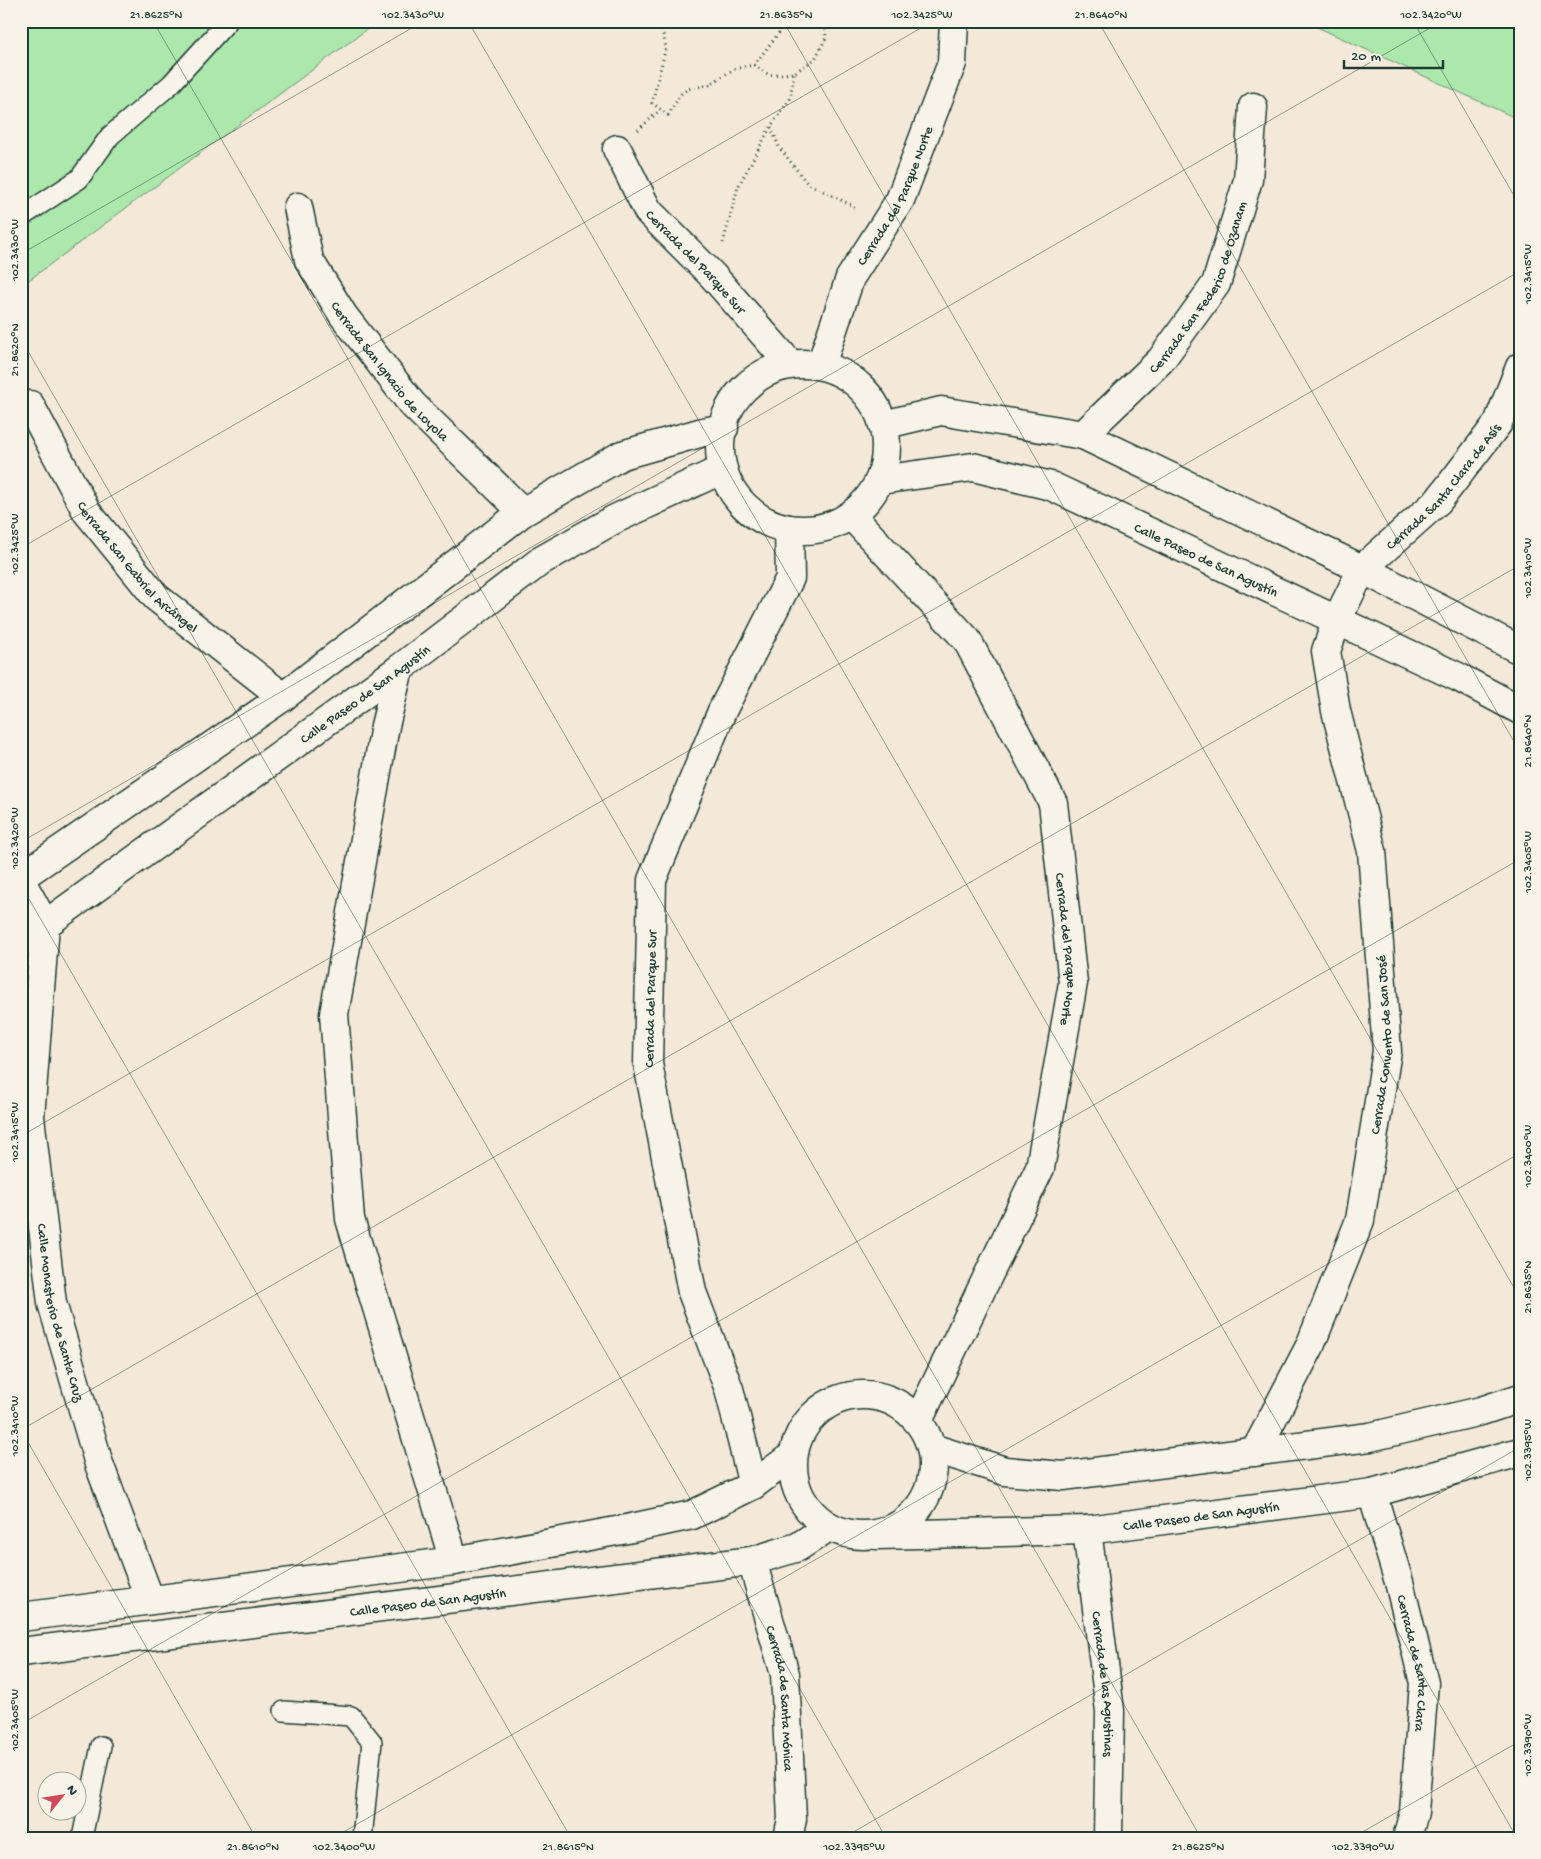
<svg xmlns="http://www.w3.org/2000/svg" width="1541" height="1859" font-family="'Gochi Hand',sans-serif">
  <style>
    .green { fill: #ace7ac; stroke: #669270 }
    .lines { fill: none; stroke-linecap: round; stroke-linejoin: round }
    .lane-casing { stroke: #1f3d34; stroke-width: 22 }
    .street-casing { stroke: #1f3d34; stroke-width: 31 }
    .path { stroke: #1f3d34; stroke-width: 3; stroke-dasharray: 1 4; stroke-linecap: butt }
    .lane { stroke: #f7f3e8; stroke-width: 19 }
    .street { stroke: #f7f3e8; stroke-width: 28 }
    .ticks { fill: none; stroke: #1f3d34; stroke-width: 1; stroke-opacity: 0.45 }
    .labels { text-anchor: middle; stroke-width: 4; stroke-linejoin: round; paint-order: stroke }
    .street-label { font-size: 14px; fill: #1f3d34; stroke: #f7f3e8 }
    .neatline { fill: none; stroke: #1f3d34; stroke-width: 2 }
    .ticks-label { font-size: 12px; text-anchor: middle; fill: #1f3d34 }
  </style>
  <rect width="100%" height="100%" fill="#f4e8d8"/>
  <filter id="ink" filterUnits="userSpaceOnUse"><feTurbulence type="fractalNoise" baseFrequency=".02" numOctaves="2"/><feDisplacementMap in="SourceGraphic" scale="10" xChannelSelector="R" yChannelSelector="G"/><feConvolveMatrix kernelMatrix="1 2 1 2 8 2 1 2 1" color-interpolation-filters="sRGB"/></filter>
  <g filter="url(#ink)">
    <path class="green" d="M 21,21 L 378,21 L 21,286 Z
      M 1304,21 L 1520,21 L 1520,120 Z"/>
    <g class="lines">
      <g class="lane-casing">
        <path id="lane" d="M 21,217 L 79,179 L 110,136 L 171,84 L 228,21
          M 284,1711 L 351,1716 L 372,1742 L 362,1838
          M 82,1838 L 101,1746"/>
      </g>
      <g class="street-casing">
        <g id="street">
          <path id="s1" d="M 617,149 L 648,211 L 713,276 L 790,364"/>
          <path id="s2" d="M 298,207 L 309,260 L 343,315 L 412,404 L 523,512"/>
          <circle cx="803" cy="447" r="83"/>
          <path id="s3" d="M 821,365 L 850,278 L 900,200 L 952,63 L 954,21"/>
          <path id="s4" d="M 30,405 L 87,512 L 156,597 L 283,697"/>
          <path d="M 883,425 L 941,411 L 1083,435 L 1362,569 L 1520,650"/>
          <path id="s5" d="M 1083,435 L 1161,360 L 1216,284 L 1248,180 L 1253,107"/>
          <path id="s6" d="M 880,480 L 973,467 L 1051,486 L 1458,677 L 1520,710"/>
          <path id="s7" d="M 851,515 L 967,640 L 1053,803 L 1073,983 L 1040,1168 L 918,1421"/>
          <path d="M 399,669 L 385,726 L 334,1014 L 350,1219 L 454,1561"/>
          <path d="M 21,877 L 283,697 L 523,512 L 622,455 L 703,432 L 724,428"/>
          <path id="s8" d="M 21,881 L 45,925 L 30,1117 L 52,1303 L 99,1464 L 150,1600"/>
          <path id="s9" d="M 21,942 L 399,669 L 542,560 L 615,519 L 723,469"/>
          <circle cx="863" cy="1465" r="70"/>
          <path d="M 932,1448 L 1005,1471 L 1063,1476 L 1370,1437 L 1481,1411 L 1520,1398"/>
          <path id="s10" d="M 1255,1452 L 1310,1346 L 1360,1220 L 1387,1051 L 1372,851 L 1336,711 L 1326,651 L 1337,620 L 1362,569 L 1438,501 L 1498,423 L 1520,367"/>
          <path id="s11" d="M 753,1485 L 729,1389 L 692,1292 L 648,1064 L 652,880 L 722,711 L 790,578 L 789,529"/>
          <path id="s12" d="M 1372,1493 L 1399,1582 L 1424,1683 L 1414,1812 L 1407,1838"/>
          <path id="s13" d="M 1087,1530 L 1110,1711 L 1108,1838"/>
          <path id="s14" d="M 877,1535 L 1087,1530 L 1372,1493 L 1520,1452"/>
          <path id="s15" d="M 752,1561 L 785,1674 L 792,1819 L 788,1838"/>
          <path d="M 21,1617 L 454,1561 L 627,1529 L 692,1515 L 753,1485 L 792,1456"/>
          <path id="s16" d="M 21,1652 L 752,1561 L 798,1547 L 828,1527"/>
        </g>
      </g>
      <path class="path" d="M 657,21 L 663,34 L 666,47 L 652,103 L 668,115 L 681,94 L 688,89 L 709,85 L 734,69 L 754,65 L 788,21
        M 754,65 L 769,75 L 794,73 L 815,59 L 826,38 L 825,21
        M 771,127 L 779,147 L 807,183 L 851,205 L 856,210
        M 638,130 L 660,110
        M 723,243 L 738,187 L 771,126 L 790,99 L 794,73"/>
      <use href="#lane" class="lane"/>
      <use href="#street" class="street"/>
    </g>
  </g>
  <path class="ticks" d="M 153,21 L 1201,1838M 468,21 L 1517,1838M 783,21 L 1520,1298M 1098,21 L 1520,752M 1413,21 L 1520,206M 21,254 L 424,21M 21,339 L 886,1838M 21,548 L 933,21M 21,842 L 1442,21M 21,885 L 571,1838M 21,1136 L 1520,271M 21,1430 L 1520,565M 21,1430 L 256,1838M 21,1724 L 1520,859M 333,1838 L 1520,1153M 843,1838 L 1520,1447M 1352,1838 L 1520,1741"/>
  <g class="labels">
    <g class="street-label">
      <text dy="5" stroke="none"><textPath href="#s3" startOffset="186">Cerrada del Parque Norte</textPath></text>
      <text dy="5" stroke="none"><textPath href="#s1" startOffset="139">Cerrada del Parque Sur</textPath></text>
      <text dy="5" stroke="none"><textPath href="#s5" startOffset="191">Cerrada San Federico de Ozanam</textPath></text>
      <text dy="5" stroke="none"><textPath href="#s2" startOffset="192">Cerrada San Ignacio de Loyola</textPath></text>
      <text dy="5" stroke="none"><textPath href="#s10" startOffset="1038">Cerrada Santa Clara de Asís</textPath></text>
      <text dy="5" stroke="none"><textPath href="#s6" startOffset="346">Calle Paseo de San Agustín</textPath></text>
      <text dy="5" stroke="none"><textPath href="#s4" startOffset="196">Cerrada San Gabriel Arcángel</textPath></text>
      <text dy="5" stroke="none"><textPath href="#s9" startOffset="424">Calle Paseo de San Agustín</textPath></text>
      <text dy="5" stroke="none"><textPath href="#s7" startOffset="502">Cerrada del Parque Norte</textPath></text>
      <text dy="5" stroke="none"><textPath href="#s11" startOffset="500">Cerrada del Parque Sur</textPath></text>
      <text dy="5" stroke="none"><textPath href="#s10" startOffset="432">Cerrada Convento de San José</textPath></text>
      <text dy="5" stroke="none"><textPath href="#s8" startOffset="441">Calle Monasterio de Santa Cruz</textPath></text>
      <text dy="5" stroke="none"><textPath href="#s14" startOffset="325">Calle Paseo de San Agustín</textPath></text>
      <text dy="5" stroke="none"><textPath href="#s16" startOffset="410">Calle Paseo de San Agustín</textPath></text>
      <text dy="5" stroke="none"><textPath href="#s12" startOffset="176">Cerrada de Santa Clara</textPath></text>
      <text dy="5" stroke="none"><textPath href="#s13" startOffset="155">Cerrada de las Agustinas</textPath></text>
      <text dy="5" stroke="none"><textPath href="#s15" startOffset="141">Cerrada de Santa Mónica</textPath></text>
    </g>
  </g>
  <rect width="1541" height="1859" fill="none" stroke="#f7f3e8" stroke-width="55"/>
  <g transform="translate(62 1796) rotate(60)"><circle r="24" fill="#f7f3e8" stroke="#a1aaa0"/>
  <path d="M0-4L9 19L0 12L-9 19Z" fill="#d1495b"/>
  <text y="-8" font-size="14" font-weight="bold" text-anchor="middle" fill="#1f3d34">N</text>
  </g>
  <path d="M1344 60v8h99v-8" fill="none" stroke="#1f3d34" stroke-width="2.5"/>
  <text x="1351" y="60" font-size="15" fill="#1f3d34" stroke="#f7f3e8" stroke-width="4" paint-order="stroke">20 m</text>
  <rect x="28" y="28" width="1486" height="1804" class="neatline"/>
  <g class="ticks-label">
    <text x="156" y="18">21.8625°N</text>
    <text x="413" y="18">102.3430°W</text>
    <text x="786" y="18">21.8635°N</text>
    <text x="922" y="18">102.3425°W</text>
    <text x="1101" y="18">21.8640°N</text>
    <text x="1431" y="18">102.3420°W</text>
    <text transform="translate(14 250) rotate(-90)" y="4">102.3430°W</text>
    <text transform="translate(1527 274) rotate(-90)" y="4">102.3415°W</text>
    <text transform="translate(14 350) rotate(-90)" y="4">21.8620°N</text>
    <text transform="translate(14 544) rotate(-90)" y="4">102.3425°W</text>
    <text transform="translate(1527 568) rotate(-90)" y="4">102.3410°W</text>
    <text transform="translate(1527 741) rotate(-90)" y="4">21.8640°N</text>
    <text transform="translate(14 838) rotate(-90)" y="4">102.3420°W</text>
    <text transform="translate(1527 862) rotate(-90)" y="4">102.3405°W</text>
    <text transform="translate(14 1132) rotate(-90)" y="4">102.3415°W</text>
    <text transform="translate(1527 1156) rotate(-90)" y="4">102.3400°W</text>
    <text transform="translate(1527 1287) rotate(-90)" y="4">21.8635°N</text>
    <text transform="translate(14 1426) rotate(-90)" y="4">102.3410°W</text>
    <text transform="translate(1527 1450) rotate(-90)" y="4">102.3395°W</text>
    <text transform="translate(14 1720) rotate(-90)" y="4">102.3405°W</text>
    <text transform="translate(1527 1745) rotate(-90)" y="4">102.3390°W</text>
    <text x="253" y="1850">21.8610°N</text>
    <text x="344" y="1850">102.3400°W</text>
    <text x="568" y="1850">21.8615°N</text>
    <text x="854" y="1850">102.3395°W</text>
    <text x="1198" y="1850">21.8625°N</text>
    <text x="1363" y="1850">102.3390°W</text>
  </g>
</svg>
